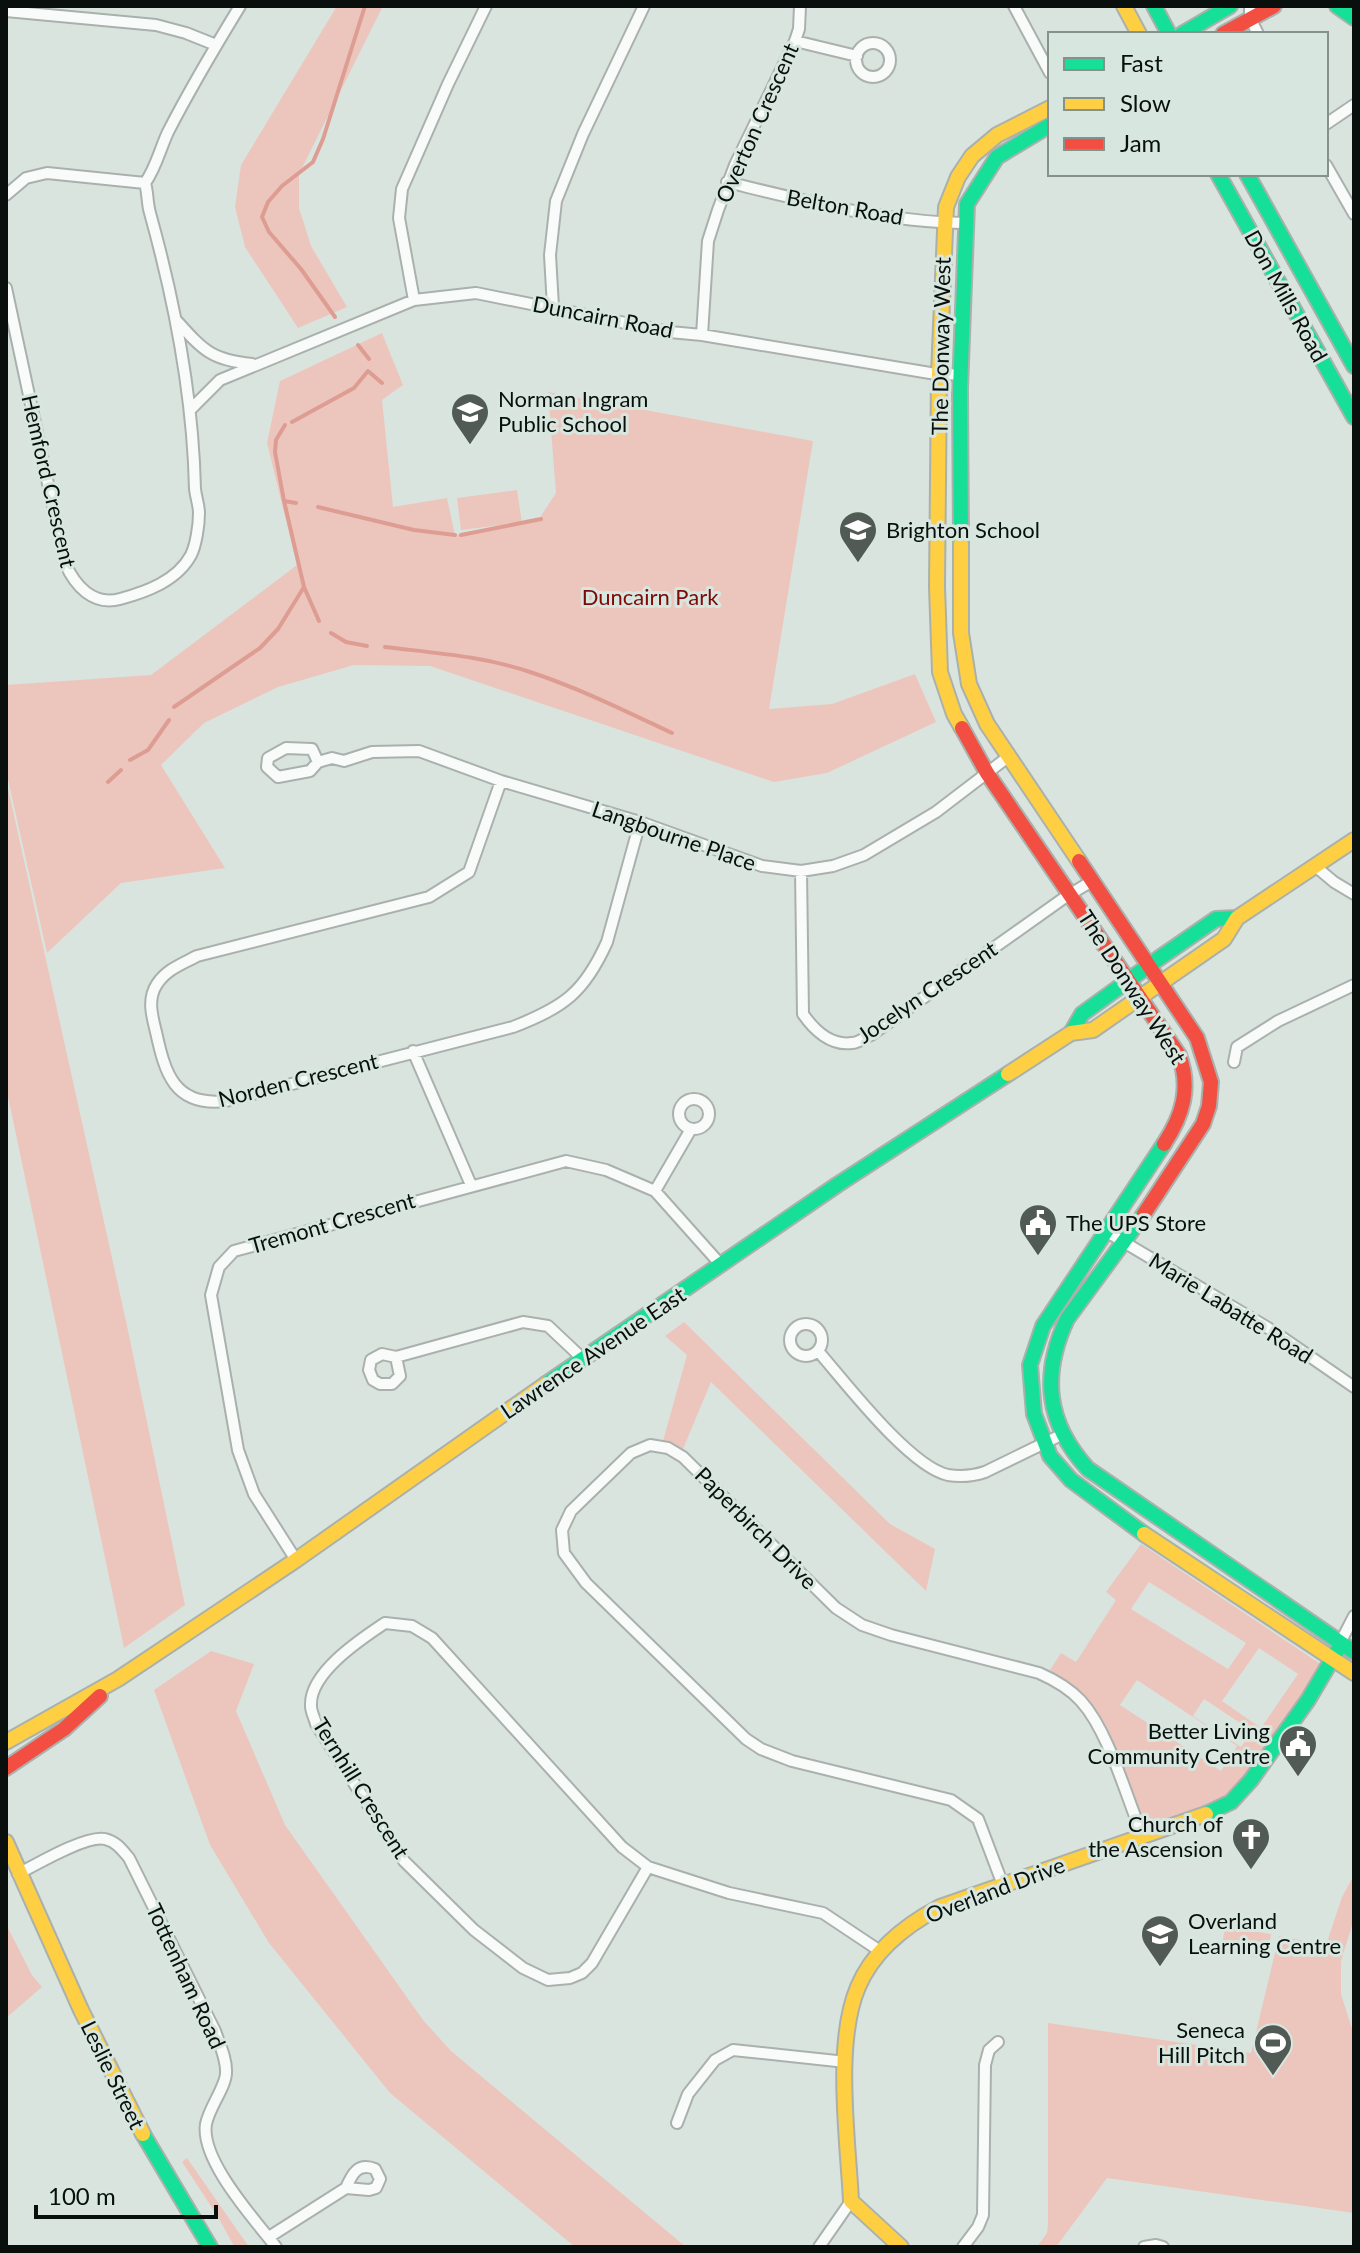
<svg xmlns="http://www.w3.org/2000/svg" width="1360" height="2253" font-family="Lato,sans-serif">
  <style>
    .green { fill: #ecc6bd; fill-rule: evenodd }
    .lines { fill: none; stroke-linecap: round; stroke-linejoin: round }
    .stream { stroke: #de9d93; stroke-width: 4 }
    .street-casing { stroke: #aab1ad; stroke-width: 14 }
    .fast-casing { stroke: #aab1ad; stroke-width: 18 }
    .slow-casing { stroke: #aab1ad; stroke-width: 18 }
    .jam-casing { stroke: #aab1ad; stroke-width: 18 }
    .street { stroke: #f9fbfa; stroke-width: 10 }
    .fast { stroke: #16e098; stroke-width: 14 }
    .slow { stroke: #ffcf43; stroke-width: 14 }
    .jam { stroke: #f24e42; stroke-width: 14 }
    .labels { text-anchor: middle; stroke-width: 6; stroke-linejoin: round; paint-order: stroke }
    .street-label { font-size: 22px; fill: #090f0c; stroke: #d7e7df }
    .poi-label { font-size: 22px; fill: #090f0c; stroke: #d7e7df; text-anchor: start }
    .park-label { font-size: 22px; fill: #810807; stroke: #d7e7df }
  </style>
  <rect width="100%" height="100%" fill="#dae4df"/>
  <path class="green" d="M 337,6 L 383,6 L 299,174 L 299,208 L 311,246 L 347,307 L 298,328 L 245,247 L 235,207 L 241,165 Z
    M 382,333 L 403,385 L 382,400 L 393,507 L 447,498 L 455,535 L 511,524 L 461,530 L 457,498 L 517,490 L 522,523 L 539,519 L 556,493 L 548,392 L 813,441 L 769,709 L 832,704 L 915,674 L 936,722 L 827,773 L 774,782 L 430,666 L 354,665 L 278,687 L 204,723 L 161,765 L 225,868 L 121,883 L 47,953 L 6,771 L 6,685 L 151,675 L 297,565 L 267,443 L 280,381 Z
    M 6,779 L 126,1321 L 185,1605 L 124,1648 L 6,1087 Z
    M 684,1322 L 890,1524 L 935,1549 L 926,1591 L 711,1382 L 683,1449 L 663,1441 L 687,1355 L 665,1336 Z
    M 1141,1544 L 1319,1663 L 1318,1670 L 1244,1782 C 1220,1807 1187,1814 1155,1825 L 1143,1820 L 1098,1714 L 1074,1688 L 1050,1670 L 1061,1653 L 1076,1662 L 1116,1600 L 1106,1592 ZM 1149,1582 L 1246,1643 L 1228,1669 L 1131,1609 ZM 1259,1648 L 1298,1674 L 1261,1728 L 1222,1701 ZM 1137,1680 L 1237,1746 L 1221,1771 L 1120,1705 ZM 1204,1699 L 1252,1731 L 1241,1747 L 1193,1716 Z
    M 211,1651 L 254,1664 L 236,1711 L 285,1825 L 423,2020 L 451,2051 L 686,2247 L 575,2247 L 390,2093 L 269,1943 L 210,1845 L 154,1690 Z
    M 1354,1875 L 1354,1919 L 1341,1961 L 1341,1994 L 1354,2035 L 1354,2213 L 1107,2178 L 1056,2247 L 1037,2247 L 1047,2233 L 1048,2224 L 1048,2023 L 1251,2053 L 1279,1936 L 1326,1945 L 1342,1897 Z
    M 6,1924 L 32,1975 L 42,1987 L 6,2018 Z
    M 1225,1927 L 1271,1934 L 1268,1959 L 1221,1952 Z
    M 187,2158 L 249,2247 L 234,2246 L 218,2217 L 182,2162 Z"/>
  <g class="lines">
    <path class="stream" d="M 335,317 L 301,269 L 269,232 L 262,217 L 268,202 L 282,186 L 313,162 L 323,139 L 365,6
      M 358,345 L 369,359
      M 292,422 L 354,388 L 368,371 L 382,383
      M 285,425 L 276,440 L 275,452 L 284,501 L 304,587 L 319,621
      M 284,501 L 296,503
      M 318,507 L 414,530 L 455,535
      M 461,535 L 541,519
      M 331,633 L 346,642 L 367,646
      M 385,647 C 434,653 483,656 530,672 C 579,688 625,711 672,733
      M 174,707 L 260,648 L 278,629 L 304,587
      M 130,760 L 148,750 L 169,720
      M 108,782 L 121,770"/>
    <g class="street-casing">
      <path id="street" d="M 1014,6 L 1050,73
        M 1250,6 L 1250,18 L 1258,34
        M 6,11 L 156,25 L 186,33 L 216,45
        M 795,41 L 857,56
        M856 60a17 17 0 1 1 34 0a17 17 0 1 1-34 0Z
        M 1326,124 L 1354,105
        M 1326,165 L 1354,214
        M 727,182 C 805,201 884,222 965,223
        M 6,195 L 26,178 L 47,173 L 145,183
        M 6,288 L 65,563 C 75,586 93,606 120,599 C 146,592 177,581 191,555 C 196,545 199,525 199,513 C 199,505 196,498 195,489 C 193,396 175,303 150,213 C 147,203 148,193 145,183 C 156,168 160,149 168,132 C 190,89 215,47 240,6
        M 414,300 L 399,218 L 402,189 L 448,84 L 486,6
        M 553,307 L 550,255 L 556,201 L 583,134 L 644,6
        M 176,320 C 203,350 211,360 252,364
        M 702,335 L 708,241 L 718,210 L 735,165 L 795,41 L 799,29 L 800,6
        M 192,408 L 220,380 L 414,300 L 476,293 L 670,332 L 702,335 L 930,373 L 962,375
        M 318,762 L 312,749 L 286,748 L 268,758 L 267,767 L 278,777 L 310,771 L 318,762 L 332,758 L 344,761 L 372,752 L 419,751 L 501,781 L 640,822 L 762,866 L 801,871 L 833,866 L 864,855 L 936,812 L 1008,757
        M 501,781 L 469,872 L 429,897 L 197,956 C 182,964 167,969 157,984 C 147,999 152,1016 156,1032 C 165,1073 174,1107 226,1101 L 513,1027 C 564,1007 584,993 607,942 L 640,822
        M 1315,866 L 1334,882 L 1354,894
        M 801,871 L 803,1014 C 814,1030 831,1046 852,1043 C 858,1043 866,1037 871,1035 L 1064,898 L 1092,881
        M 413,1051 L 471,1185
        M 1234,1062 L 1237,1047 L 1278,1021 L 1354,985
        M679 1114a15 15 0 1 1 30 0a15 15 0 1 1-30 0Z
        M 655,1191 L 691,1129
        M 1107,1232 L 1273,1331 L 1354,1387
        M790 1340a16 16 0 1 1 32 0a16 16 0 1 1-32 0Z
        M 818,1351 C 845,1382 910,1467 948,1475 C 960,1477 973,1476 985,1472 L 1061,1435
        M 396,1357 L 400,1376 L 392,1384 L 380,1384 L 373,1380 L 369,1370 L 371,1360 L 382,1354 L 396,1357 L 523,1322 L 548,1326 L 583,1359
        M 296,1560 L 254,1494 L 238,1450 L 211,1295 L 219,1267 L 234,1251 L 566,1161 L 606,1170 L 655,1191 L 721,1265
        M 1340,1643 L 1354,1616
        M 648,1867 L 592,1963 L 582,1973 L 570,1978 L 548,1980 L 523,1968 L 474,1930 L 404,1861 L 316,1724 C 315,1719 311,1712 311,1706 C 309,1673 361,1639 385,1623 L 412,1626 L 432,1638 L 622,1847 L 648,1867 L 729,1893 L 823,1913 L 880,1951
        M 18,1874 C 37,1864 86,1835 105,1839 C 117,1842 122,1850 129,1858 L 215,2031 C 219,2043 227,2059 226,2073 C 226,2086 209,2108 206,2124 C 200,2160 255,2220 276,2247
        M 1003,1885 L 978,1819 L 951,1800 L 792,1761 L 761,1749 L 746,1739 L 586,1583 L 564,1553 L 562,1530 L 571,1511 L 631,1453 L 650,1445 L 668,1448 L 683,1457 L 836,1608 L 862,1625 L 891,1635 L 1039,1673 C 1055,1680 1069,1688 1081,1701 C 1109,1732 1126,1796 1143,1837
        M 677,2123 L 688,2094 L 715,2060 L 733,2050 L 846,2062
        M 269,2237 L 346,2188 L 369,2190 L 376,2188 L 380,2179 L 375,2169 C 358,2162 352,2174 346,2188
        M 819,2247 L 851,2201
        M 963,2247 L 978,2227 L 983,2215 L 985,2065 L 989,2050 L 998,2042
        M 1144,2247 L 1156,2245 L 1163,2247"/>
    </g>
    <g class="fast-casing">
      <path id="fast" d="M 1154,6 L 1169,34
        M 1337,6 L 1354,18
        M 1182,34 L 1230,6
        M 1218,174 L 1354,417
        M 1247,174 L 1354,366
        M 961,543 L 960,389 L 967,204 L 997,157 L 1050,125
        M 1071,1033 L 1082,1014 L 1158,959 L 1216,919 L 1237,918
        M 1144,1214 L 1067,1319 C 1041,1375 1046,1423 1088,1469 L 1354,1652
        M 546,1384 L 837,1185 L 1008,1074
        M 1144,1534 L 1071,1480 L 1050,1456 L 1034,1414 L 1030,1365 L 1043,1326 L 1164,1144
        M 1206,1814 L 1231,1802 L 1251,1780 L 1308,1700 L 1337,1651
        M 143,2134 L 210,2247"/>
    </g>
    <g class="slow-casing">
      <path id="slow" d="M 1124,6 L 1139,34
        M 961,543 L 961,633 L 969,684 L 987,724 L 1079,861
        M 962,728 L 954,714 L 940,672 L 937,587 L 939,374 L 946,207 L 958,177 L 972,156 L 997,135 L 1050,108
        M 1008,1074 L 1071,1033 L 1093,1030 L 1224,939 L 1237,918 L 1354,840
        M 1144,1534 L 1354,1673
        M 6,1742 L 118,1679 L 296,1560 L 546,1384
        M 6,1842 L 81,2010 L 143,2134
        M 901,2247 L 851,2201 C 848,2140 834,2043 858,1987 C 873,1951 906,1925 940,1907 L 1206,1814"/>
    </g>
    <g class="jam-casing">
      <path id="jam" d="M 1223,34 L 1274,6
        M 962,728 L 987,773 L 1179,1055 C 1191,1088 1183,1115 1164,1144
        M 1079,861 L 1197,1038 L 1211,1082 L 1209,1106 L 1203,1124 L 1144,1214
        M 6,1768 L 64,1729 L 100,1696"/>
    </g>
    <use href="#street" class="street"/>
    <use href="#fast" class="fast"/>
    <use href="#slow" class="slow"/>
    <use href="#jam" class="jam"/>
  </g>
  <defs>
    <g id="school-pin" transform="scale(2)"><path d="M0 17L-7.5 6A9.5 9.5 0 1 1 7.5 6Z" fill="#525a56" stroke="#d7e7df"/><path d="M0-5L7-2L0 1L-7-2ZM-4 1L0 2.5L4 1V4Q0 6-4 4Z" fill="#fff"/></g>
    <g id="civic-pin" transform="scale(2)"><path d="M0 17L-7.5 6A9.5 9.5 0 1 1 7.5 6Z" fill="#525a56" stroke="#d7e7df"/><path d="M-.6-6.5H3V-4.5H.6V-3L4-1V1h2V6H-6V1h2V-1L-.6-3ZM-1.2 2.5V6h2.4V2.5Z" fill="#fff"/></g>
    <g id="church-pin" transform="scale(2)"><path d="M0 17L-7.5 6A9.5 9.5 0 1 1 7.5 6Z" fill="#525a56" stroke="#d7e7df"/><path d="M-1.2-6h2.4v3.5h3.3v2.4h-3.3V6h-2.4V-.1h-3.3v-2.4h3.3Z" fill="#fff"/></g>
    <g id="stadium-pin" transform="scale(2)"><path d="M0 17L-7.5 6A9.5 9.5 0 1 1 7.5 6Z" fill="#525a56" stroke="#d7e7df"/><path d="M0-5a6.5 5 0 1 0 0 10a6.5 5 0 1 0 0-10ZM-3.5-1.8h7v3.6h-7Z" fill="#fff"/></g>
  </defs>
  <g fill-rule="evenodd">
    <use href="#school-pin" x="470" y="412"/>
    <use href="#school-pin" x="858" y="530"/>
    <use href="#civic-pin" x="1038" y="1223"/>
    <use href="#civic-pin" x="1298" y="1744"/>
    <use href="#church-pin" x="1251" y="1837"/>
    <use href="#school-pin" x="1160" y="1934"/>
    <use href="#stadium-pin" x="1273" y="2043"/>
  </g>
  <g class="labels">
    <g class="street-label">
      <text transform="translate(757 123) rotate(-66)" y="8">Overton Crescent</text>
      <text transform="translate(845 207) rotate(10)" y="8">Belton Road</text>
      <text transform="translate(1286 296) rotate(61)" y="8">Don Mills Road</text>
      <text transform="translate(603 317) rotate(11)" y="8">Duncairn Road</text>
      <text transform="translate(941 346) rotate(-89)" y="8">The Donway West</text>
      <text transform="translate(49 481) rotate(77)" y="8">Hemford Crescent</text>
      <text transform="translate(674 836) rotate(19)" y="8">Langbourne Place</text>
      <text transform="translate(1132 987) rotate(57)" y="8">The Donway West</text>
      <text transform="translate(927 992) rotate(-34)" y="8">Jocelyn Crescent</text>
      <text transform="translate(298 1080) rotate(-14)" y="8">Norden Crescent</text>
      <text transform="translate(332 1223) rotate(-16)" y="8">Tremont Crescent</text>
      <text transform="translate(1231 1308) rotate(32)" y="8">Marie Labatte Road</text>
      <text transform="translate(593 1353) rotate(-34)" y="8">Lawrence Avenue East</text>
      <text transform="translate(756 1528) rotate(45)" y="8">Paperbirch Drive</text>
      <text transform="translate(361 1788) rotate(58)" y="8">Ternhill Crescent</text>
      <text transform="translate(995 1890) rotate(-21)" y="8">Overland Drive</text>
      <text transform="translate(186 1976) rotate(65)" y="8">Tottenham Road</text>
      <text transform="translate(113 2075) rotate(64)" y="8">Leslie Street</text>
    </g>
    <g class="poi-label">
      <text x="498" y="407">Norman Ingram<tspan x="498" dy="25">Public School</tspan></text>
      <text x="886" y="538">Brighton School</text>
      <text x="1066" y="1231">The UPS Store</text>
      <text x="1270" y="1739" text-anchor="end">Better Living<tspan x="1270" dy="25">Community Centre</tspan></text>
      <text x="1223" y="1832" text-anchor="end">Church of<tspan x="1223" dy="25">the Ascension</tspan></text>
      <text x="1188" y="1929">Overland<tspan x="1188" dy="25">Learning Centre</tspan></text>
      <text x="1245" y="2038" text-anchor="end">Seneca<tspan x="1245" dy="25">Hill Pitch</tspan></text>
    </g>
    <g class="park-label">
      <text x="650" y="605">Duncairn Park</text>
    </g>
  </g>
  <rect width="1360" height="2253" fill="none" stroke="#090f0c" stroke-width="16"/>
  <rect x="1048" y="32" width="280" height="144" fill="#d7e7df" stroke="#85918b" stroke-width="2"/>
  <rect x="1064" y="58" width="40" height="12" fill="#16e098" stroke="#85918b" stroke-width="2"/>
  <text x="1120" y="72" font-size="24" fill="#090f0c">Fast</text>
  <rect x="1064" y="98" width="40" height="12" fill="#ffcf43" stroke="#85918b" stroke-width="2"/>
  <text x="1120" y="112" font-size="24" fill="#090f0c">Slow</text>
  <rect x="1064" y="138" width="40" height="12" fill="#f24e42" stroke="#85918b" stroke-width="2"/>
  <text x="1120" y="152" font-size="24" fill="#090f0c">Jam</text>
  <path d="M36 2205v12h180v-12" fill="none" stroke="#090f0c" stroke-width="4"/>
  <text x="48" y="2205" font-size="24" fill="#090f0c" stroke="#d7e7df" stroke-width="6" paint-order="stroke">100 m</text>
</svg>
